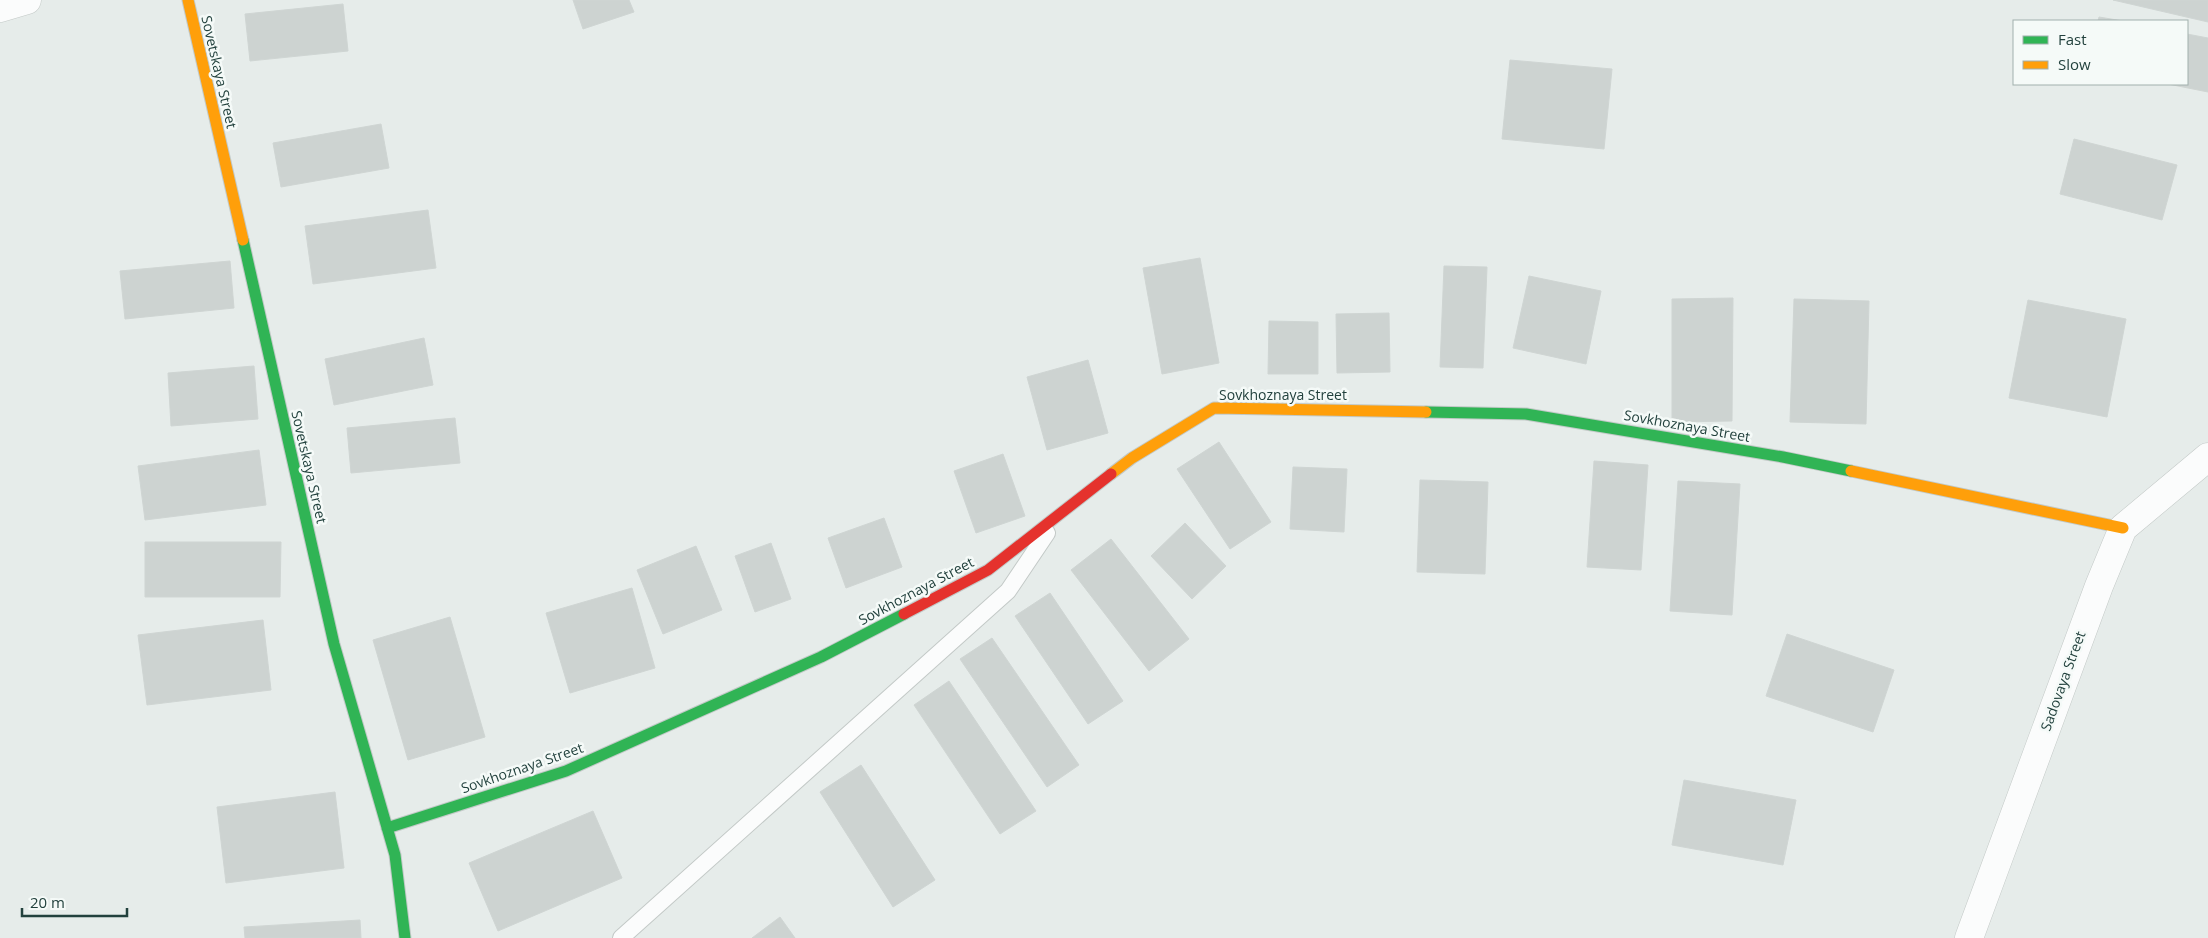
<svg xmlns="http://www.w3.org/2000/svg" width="2208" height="938" font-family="'Open Sans',sans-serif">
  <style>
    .building { fill: #cdd3d1; stroke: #cfd5d3 }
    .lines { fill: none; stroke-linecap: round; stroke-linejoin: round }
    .lane-casing { stroke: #c3c9c7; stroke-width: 18 }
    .street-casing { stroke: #c3c9c7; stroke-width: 29 }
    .fast-casing { stroke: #c2c9c7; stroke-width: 13 }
    .slow-casing { stroke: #c2c9c7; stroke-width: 13 }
    .jam-casing { stroke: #c2c9c7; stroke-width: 13 }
    .lane { stroke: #fbfcfc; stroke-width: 16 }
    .street { stroke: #fbfcfc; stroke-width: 28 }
    .fast { stroke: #30b455; stroke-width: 11 }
    .slow { stroke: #ff9f0a; stroke-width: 11 }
    .jam { stroke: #e5322d; stroke-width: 11 }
    .labels { text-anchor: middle; stroke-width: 5; stroke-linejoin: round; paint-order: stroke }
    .street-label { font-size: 14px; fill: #22413d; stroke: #f5faf8 }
  </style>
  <rect width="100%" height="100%" fill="#e6ecea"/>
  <path class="building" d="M 573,0 L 629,0 L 634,12 L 583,29 Z
    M 2113,0 L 2208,0 L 2208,22 Z
    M 343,4 L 348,51 L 250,61 L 245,14 Z
    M 2099,17 L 2123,21 L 2098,21 Z
    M 2187,34 L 2208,38 L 2208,92 L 2168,84 L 2187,84 Z
    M 1510,60 L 1612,69 L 1604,149 L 1502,139 Z
    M 381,124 L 389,168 L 281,187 L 273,143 Z
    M 2074,139 L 2177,165 L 2162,220 L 2060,194 Z
    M 428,210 L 436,268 L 313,284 L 305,226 Z
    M 1200,258 L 1219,363 L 1162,374 L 1143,268 Z
    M 230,261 L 234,308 L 125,319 L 120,271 Z
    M 1444,266 L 1487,267 L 1483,368 L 1440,367 Z
    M 1529,276 L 1601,291 L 1586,364 L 1513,348 Z
    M 1733,298 L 1732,421 L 1672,422 L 1672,299 Z
    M 1794,299 L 1869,301 L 1866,424 L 1790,422 Z
    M 2028,300 L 2126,319 L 2107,417 L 2009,398 Z
    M 1389,313 L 1390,372 L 1337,373 L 1336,314 Z
    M 1269,321 L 1318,322 L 1318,374 L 1268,374 Z
    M 424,338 L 433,385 L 334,405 L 325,359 Z
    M 1088,360 L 1108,433 L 1047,450 L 1027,377 Z
    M 254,366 L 258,419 L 171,426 L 168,373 Z
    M 455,418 L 460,463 L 351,473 L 347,428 Z
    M 1219,442 L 1271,522 L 1230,549 L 1177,469 Z
    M 259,450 L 266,505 L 145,520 L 138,466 Z
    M 1003,454 L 1025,516 L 976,533 L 954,471 Z
    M 1594,461 L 1648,465 L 1641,570 L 1587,567 Z
    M 1293,467 L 1347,469 L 1344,532 L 1290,529 Z
    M 1420,480 L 1488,482 L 1485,574 L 1417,572 Z
    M 1678,481 L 1740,484 L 1732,615 L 1670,611 Z
    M 884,518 L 902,567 L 846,588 L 828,538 Z
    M 1185,523 L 1226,566 L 1192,599 L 1151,556 Z
    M 1111,539 L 1189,639 L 1149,671 L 1071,570 Z
    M 145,542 L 281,542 L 280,597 L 145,597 Z
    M 771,543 L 791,599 L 755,612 L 735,556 Z
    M 696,546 L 722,610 L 663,634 L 637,570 Z
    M 632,588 L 655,668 L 570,693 L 546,613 Z
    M 1050,593 L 1123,701 L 1088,724 L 1015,616 Z
    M 450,617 L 485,737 L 408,760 L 373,640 Z
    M 263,620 L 271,690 L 147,705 L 138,635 Z
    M 1787,634 L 1894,670 L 1873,732 L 1766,696 Z
    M 992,638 L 1079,765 L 1047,787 L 960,659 Z
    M 949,681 L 1036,811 L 1000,834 L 914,705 Z
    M 861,765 L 935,880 L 893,907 L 820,792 Z
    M 1684,780 L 1796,800 L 1783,865 L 1672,845 Z
    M 335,792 L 344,868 L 226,883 L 217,807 Z
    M 593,811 L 622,878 L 498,931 L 469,863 Z
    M 780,917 L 795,938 L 752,938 Z
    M 360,920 L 361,938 L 245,938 L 244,927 Z"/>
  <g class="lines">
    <g class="lane-casing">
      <path id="lane" d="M 621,938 L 1008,591 L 1047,533"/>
    </g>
    <g class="street-casing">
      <path id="street" d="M 0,8 L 27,0
        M 1969,938 L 2099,586 L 2123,528 L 2208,457"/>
    </g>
    <g class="fast-casing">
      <path id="fast" d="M 243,240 L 334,644 L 395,855 L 405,938
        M 1426,412 L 1526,414 L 1783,457 L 1851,471
        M 387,828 L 566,771 L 821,657 L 904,614"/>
    </g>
    <g class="slow-casing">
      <path id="slow" d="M 188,0 L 243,240
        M 1851,471 L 2123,528
        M 1111,474 L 1132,458 L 1214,408 L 1426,412"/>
    </g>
    <g class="jam-casing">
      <path id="jam" d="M 904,614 L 988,570 L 1111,474"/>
    </g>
    <use href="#lane" class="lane"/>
    <use href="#street" class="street"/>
    <use href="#fast" class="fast"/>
    <use href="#slow" class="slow"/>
    <use href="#jam" class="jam"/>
  </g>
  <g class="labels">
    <g class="street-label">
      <text transform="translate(219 72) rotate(77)" y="5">Sovetskaya Street</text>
      <text x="1283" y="400">Sovkhoznaya Street</text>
      <text transform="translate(1687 426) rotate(10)" y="5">Sovkhoznaya Street</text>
      <text transform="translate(309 467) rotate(77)" y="5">Sovetskaya Street</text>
      <text transform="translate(916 591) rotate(-28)" y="5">Sovkhoznaya Street</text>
      <text transform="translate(2063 681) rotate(-70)" y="5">Sadovaya Street</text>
      <text transform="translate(522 768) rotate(-19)" y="5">Sovkhoznaya Street</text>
    </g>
  </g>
  <rect x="2013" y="20" width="175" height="65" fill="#f5faf8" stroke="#a1b0ad"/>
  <rect x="2023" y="36" width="25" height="8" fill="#30b455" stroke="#a1b0ad"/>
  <text x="2058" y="45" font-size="15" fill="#22413d">Fast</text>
  <rect x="2023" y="61" width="25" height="8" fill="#ff9f0a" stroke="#a1b0ad"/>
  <text x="2058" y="70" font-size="15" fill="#22413d">Slow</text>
  <path d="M22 908v8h105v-8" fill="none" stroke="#22413d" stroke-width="2.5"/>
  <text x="30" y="908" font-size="15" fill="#22413d" stroke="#f5faf8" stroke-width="4" paint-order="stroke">20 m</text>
</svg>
